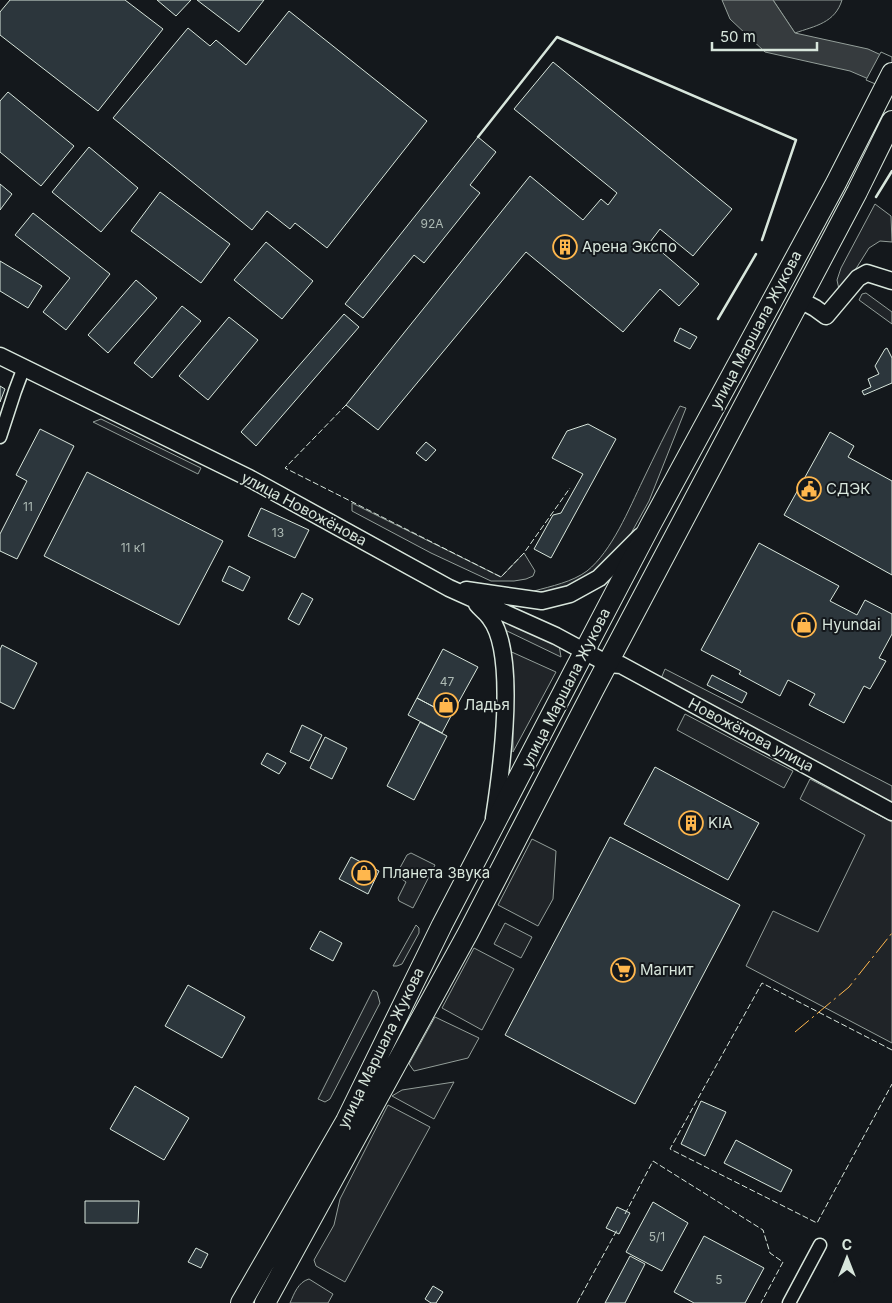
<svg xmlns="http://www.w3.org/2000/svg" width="892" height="1303" font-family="Inter,sans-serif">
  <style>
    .green { fill: #202428; stroke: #939e99 }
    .water { fill: #363b3e; stroke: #939e99 }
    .pier { fill: #14181c; stroke: #939e99 }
    .building { fill: #2c363c; stroke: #d8e6dc }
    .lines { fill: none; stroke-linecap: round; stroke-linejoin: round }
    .minor-casing { stroke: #d8e6dc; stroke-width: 15 }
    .tertiary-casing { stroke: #d8e6dc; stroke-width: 19 }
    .primary-casing { stroke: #d8e6dc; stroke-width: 22 }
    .minor { stroke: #14181c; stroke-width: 12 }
    .tertiary { stroke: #14181c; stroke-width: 16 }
    .primary { stroke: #14181c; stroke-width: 20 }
    .fence { stroke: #d8e6dc; stroke-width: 1; stroke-dasharray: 6 2.5; stroke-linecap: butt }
    .wall { stroke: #d8e6dc; stroke-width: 2.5 }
    .power { stroke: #ffb74d; stroke-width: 1; stroke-dasharray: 18 4 2.5 4; stroke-linecap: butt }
    .labels { text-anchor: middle; stroke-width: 4; stroke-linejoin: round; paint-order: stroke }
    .number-label { font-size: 12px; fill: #adbab4 }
    .poi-label { font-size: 15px; fill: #d8e6dc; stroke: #14181c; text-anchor: start }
    .street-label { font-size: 15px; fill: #d8e6dc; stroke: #14181c }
  </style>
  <rect width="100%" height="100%" fill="#14181c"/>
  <path class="green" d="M 773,0 L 842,0 C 835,23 815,26 795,33 Z
    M 875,204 L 891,216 L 892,242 L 880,241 L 869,248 L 840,294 L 837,280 L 841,268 Z
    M 866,293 L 892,312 L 892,324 L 859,300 L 862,294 Z
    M 680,406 L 686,408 L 649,501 L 624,546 L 597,575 L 566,592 L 532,595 L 534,591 C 552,586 572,582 587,571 C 612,551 629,509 643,480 C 655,455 667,430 680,406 Z
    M 101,419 L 201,468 L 198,474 L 93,422 Z
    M 352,503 L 501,577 L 524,553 L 535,571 L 533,576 L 526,579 L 514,581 L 491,581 L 431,553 L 352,511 Z
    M 502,618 L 559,645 L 561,657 L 505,630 Z
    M 505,649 L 556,672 L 513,752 L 513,722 Z
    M 665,669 L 892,786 L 892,805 L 660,681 Z
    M 685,714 L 793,771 L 784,788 L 677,730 Z
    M 810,779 L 892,822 L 892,1043 L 746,966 L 773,911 L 818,932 L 865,835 L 800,799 Z
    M 532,839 L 556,851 L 553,899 L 538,926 L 498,905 Z
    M 411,853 L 435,865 L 413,908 L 399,901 L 398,898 L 406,882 L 396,875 L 407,855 Z
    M 505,923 L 532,937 L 521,958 L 494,944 Z
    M 416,925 L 419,928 L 419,933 L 402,964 L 397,966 L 393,966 Z
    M 474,948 L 514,969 L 482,1030 L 442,1008 Z
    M 373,990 L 377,992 L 380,1003 L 330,1099 L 325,1102 L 318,1099 Z
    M 435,1017 L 479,1038 L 468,1058 L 414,1071 L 409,1064 Z
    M 454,1082 L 434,1119 L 392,1096 L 402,1090 Z
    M 388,1105 L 430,1127 L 345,1282 L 316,1266 L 314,1260 L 334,1225 L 340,1199 Z
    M 309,1279 L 333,1294 L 328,1303 L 290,1303 C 294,1294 298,1282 309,1279 Z"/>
  <path class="water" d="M 722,0 L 773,0 L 795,33 L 868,49 L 892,60 L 892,89 L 850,71 L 765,52 L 730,19 Z"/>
  <path class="pier" d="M 881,52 L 892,57 L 892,91 L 866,80 Z"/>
  <path class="building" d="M 10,0 L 125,0 L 163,29 L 98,111 L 0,35 L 0,12 Z
    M 157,0 L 191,0 L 176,16 Z
    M 197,0 L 264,0 L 239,32 Z
    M 289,11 L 427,121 L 327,248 L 295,223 L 290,229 L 267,211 L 252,230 L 113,118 L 188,28 L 210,46 L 216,40 L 246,65 Z
    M 553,62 L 732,209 L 693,256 L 660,229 L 650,242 L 699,284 L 679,306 L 660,289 L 623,332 L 526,252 L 378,430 L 346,405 L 530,176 L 583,220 L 601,199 L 608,205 L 617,193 L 514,109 Z
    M 8,92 L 74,146 L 41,186 L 0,152 L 0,101 Z
    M 478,137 L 496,152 L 470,185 L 480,193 L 424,263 L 414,255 L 363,318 L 345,304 Z
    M 89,147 L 138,188 L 101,232 L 52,192 Z
    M 0,184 L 12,194 L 0,210 Z
    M 160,192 L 230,244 L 201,283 L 131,231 Z
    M 33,213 L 110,274 L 66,330 L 43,312 L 70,278 L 15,235 Z
    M 266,242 L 313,281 L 282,319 L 234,280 Z
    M 0,261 L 42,286 L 28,308 L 0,291 Z
    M 136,280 L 157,298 L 108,353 L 88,335 Z
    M 182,306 L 201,321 L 152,378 L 134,363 Z
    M 344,314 L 359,327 L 256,446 L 241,432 Z
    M 229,317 L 258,340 L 208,400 L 179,376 Z
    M 680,328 L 697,337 L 690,349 L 674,341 Z
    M 887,348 L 892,358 L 892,383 L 864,395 L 862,391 L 871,387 L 868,379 L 879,374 L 875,366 L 885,349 Z
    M 0,386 L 5,389 L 0,402 Z
    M 588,424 L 616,439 L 551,558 L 534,549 L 553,515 L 561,513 L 583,474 L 552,458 L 567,431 Z
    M 40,429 L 74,446 L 17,559 L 0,551 L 0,534 L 27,481 L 16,475 Z
    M 830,432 L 854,446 L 848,457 L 892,481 L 892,575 L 784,515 Z
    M 426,442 L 436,450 L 426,461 L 416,453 Z
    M 87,472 L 223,541 L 179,625 L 44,556 Z
    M 261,508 L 309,530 L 295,558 L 248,536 Z
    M 759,543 L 839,586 L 830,601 L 857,615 L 865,600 L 892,614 L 892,634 L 879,658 L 886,661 L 870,689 L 864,686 L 844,723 L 809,705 L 815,694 L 788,680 L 780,696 L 739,674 L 741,671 L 701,650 Z
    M 229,566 L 250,577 L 243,591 L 222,581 Z
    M 302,593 L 313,599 L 299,625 L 288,619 Z
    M 2,645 L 37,663 L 14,709 L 0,702 L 0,650 Z
    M 443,649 L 478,667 L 451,716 L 417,698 Z
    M 712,675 L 747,693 L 742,703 L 707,685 Z
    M 417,698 L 451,716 L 442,733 L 408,715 Z
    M 420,722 L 447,736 L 414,800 L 387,786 Z
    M 302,725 L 322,735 L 309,761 L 290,752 Z
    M 325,737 L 347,748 L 332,779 L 310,768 Z
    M 267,753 L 286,763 L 279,774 L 261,764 Z
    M 655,767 L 759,823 L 728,880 L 624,824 Z
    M 610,837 L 740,905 L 635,1104 L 505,1035 Z
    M 351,857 L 379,871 L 368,894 L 339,879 Z
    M 320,931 L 342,943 L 333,961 L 310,949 Z
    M 188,985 L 245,1017 L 222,1058 L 165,1026 Z
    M 135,1086 L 189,1118 L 164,1160 L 110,1129 Z
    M 701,1101 L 726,1112 L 705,1156 L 681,1144 Z
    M 736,1140 L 792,1170 L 781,1192 L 724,1163 Z
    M 85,1201 L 139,1201 L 138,1223 L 85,1223 Z
    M 653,1202 L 688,1223 L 662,1271 L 626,1252 Z
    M 617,1207 L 630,1213 L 619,1234 L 606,1228 Z
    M 704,1236 L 764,1268 L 745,1303 L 694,1303 L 674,1292 Z
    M 196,1248 L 208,1254 L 201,1268 L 188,1262 Z
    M 630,1256 L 645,1264 L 625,1303 L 605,1303 Z
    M 433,1286 L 443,1292 L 436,1303 L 431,1303 L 425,1299 Z"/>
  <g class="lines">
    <g class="minor-casing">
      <path id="minor" d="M 0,437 L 15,391 L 24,367
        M 789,1303 L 820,1245"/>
    </g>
    <g class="tertiary-casing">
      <path id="tertiary" d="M 800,300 L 815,308 L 826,316 L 858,278 L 867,273 L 892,281
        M 0,356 L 249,478 L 449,588 L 556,636 L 608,664 L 621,665 L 892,812
        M 466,590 L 542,601 L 570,594 L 599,578 L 641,536
        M 477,604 C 481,609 487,613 490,618 C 518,654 501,773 494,818"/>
    </g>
    <g class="primary-casing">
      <path id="primary" d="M 241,1303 L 346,1121 L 442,925 L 584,652 L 650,526 L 836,183 L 892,73
        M 265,1303 L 468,933 L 594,689 L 857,192 L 892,121"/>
    </g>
    <use href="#minor" class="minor"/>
    <use href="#tertiary" class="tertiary"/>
    <use href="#primary" class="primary"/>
    <path class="fence" d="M 346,405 L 285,468 L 501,577 L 524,553 L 570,488
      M 892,1050 L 762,983 L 670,1149 L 817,1223 L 892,1084
      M 625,1214 L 653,1161 L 763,1230 L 770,1253 L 783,1262 L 761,1303
      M 577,1303 L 617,1230"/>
    <path class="wall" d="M 478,137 L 557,37 L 796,140 L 762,240
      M 876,197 L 892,171
      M 718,319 L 756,254"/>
    <path class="power" d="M 795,1032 L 849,987 L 892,933"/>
  </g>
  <defs>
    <g id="building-ring" transform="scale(1.25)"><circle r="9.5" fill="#14181c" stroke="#ffb74d" stroke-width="1.5"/><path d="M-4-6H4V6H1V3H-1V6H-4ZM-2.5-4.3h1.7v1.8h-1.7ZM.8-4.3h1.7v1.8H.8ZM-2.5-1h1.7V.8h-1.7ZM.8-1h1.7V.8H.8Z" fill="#ffb74d"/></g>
    <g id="civic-ring" transform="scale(1.25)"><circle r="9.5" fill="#14181c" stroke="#ffb74d" stroke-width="1.5"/><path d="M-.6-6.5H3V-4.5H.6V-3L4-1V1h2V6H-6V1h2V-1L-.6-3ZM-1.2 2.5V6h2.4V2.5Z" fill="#ffb74d"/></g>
    <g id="shop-ring" transform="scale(1.25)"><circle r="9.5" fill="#14181c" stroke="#ffb74d" stroke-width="1.5"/><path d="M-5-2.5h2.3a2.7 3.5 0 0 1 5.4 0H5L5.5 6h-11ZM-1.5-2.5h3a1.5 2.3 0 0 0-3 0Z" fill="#ffb74d"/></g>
    <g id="supermarket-ring" transform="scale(1.25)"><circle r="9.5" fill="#14181c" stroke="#ffb74d" stroke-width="1.5"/><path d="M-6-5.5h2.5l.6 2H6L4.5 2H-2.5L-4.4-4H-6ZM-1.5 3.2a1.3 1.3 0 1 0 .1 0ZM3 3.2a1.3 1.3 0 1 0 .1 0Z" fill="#ffb74d"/></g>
  </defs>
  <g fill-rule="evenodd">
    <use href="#building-ring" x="565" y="247"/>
    <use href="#civic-ring" x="809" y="489"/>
    <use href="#shop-ring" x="804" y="625"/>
    <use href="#shop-ring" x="446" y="705"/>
    <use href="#building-ring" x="691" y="823"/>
    <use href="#shop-ring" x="364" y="873"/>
    <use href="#supermarket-ring" x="623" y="970"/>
  </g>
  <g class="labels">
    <g class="number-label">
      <text x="432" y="228">92А</text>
      <text x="28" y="511">11</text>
      <text x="278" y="537">13</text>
      <text x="133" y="552">11 к1</text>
      <text x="447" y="686">47</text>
      <text x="657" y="1241">5/1</text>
      <text x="719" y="1284">5</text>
    </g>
    <g class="poi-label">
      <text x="582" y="252">Арена Экспо</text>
      <text x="826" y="494">СДЭК</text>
      <text x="822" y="630">Hyundai</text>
      <text x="464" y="710">Ладья</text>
      <text x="708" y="828">KIA</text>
      <text x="382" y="878">Планета Звука</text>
      <text x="640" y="975">Магнит</text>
    </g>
    <g class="street-label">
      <text transform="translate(756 330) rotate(-62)" y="5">улица Маршала Жукова</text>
      <text transform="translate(304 509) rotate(28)" y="5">улица Новожёнова</text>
      <text transform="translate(566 688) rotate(-63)" y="5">улица Маршала Жукова</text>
      <text transform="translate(751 735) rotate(28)" y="5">Новожёнова улица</text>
      <text transform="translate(381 1048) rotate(-64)" y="5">улица Маршала Жукова</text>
    </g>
  </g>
  <g transform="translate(847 1258)" stroke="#14181c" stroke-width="4" paint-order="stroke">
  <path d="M0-4L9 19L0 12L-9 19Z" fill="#d8e6dc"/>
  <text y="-8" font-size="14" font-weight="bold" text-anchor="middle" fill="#d8e6dc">С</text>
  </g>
  <path d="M712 42v8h105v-8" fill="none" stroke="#d8e6dc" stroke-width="2.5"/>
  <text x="720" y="42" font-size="15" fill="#d8e6dc" stroke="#14181c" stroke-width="4" paint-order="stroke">50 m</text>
</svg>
